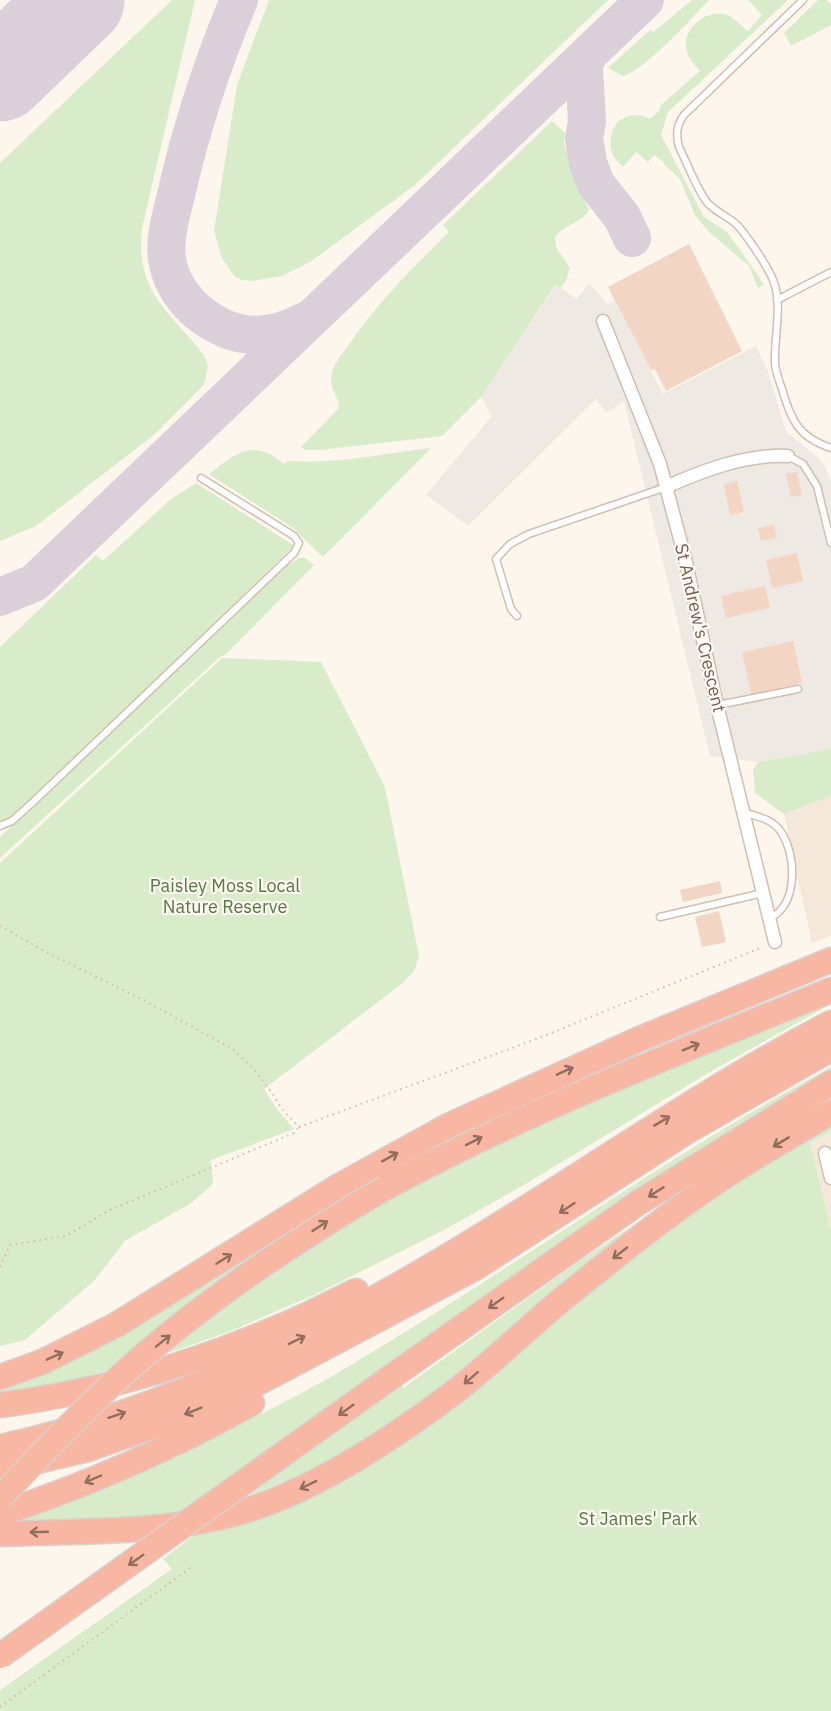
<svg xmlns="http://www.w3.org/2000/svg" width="831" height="1711" font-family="'IBM Plex Sans',sans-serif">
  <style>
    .residential { fill: #f5e8da }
    .industrial { fill: #efe9e4 }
    .green { fill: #d8ecc9 }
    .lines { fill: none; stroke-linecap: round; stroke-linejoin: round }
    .taxiway { stroke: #dbcfda; stroke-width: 38 }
    .runway { stroke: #dbcfda; stroke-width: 93 }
    .building { fill: #f3d5c3 }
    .lane-casing { stroke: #d1beb0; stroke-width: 9 }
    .street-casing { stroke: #d1beb0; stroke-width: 15 }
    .highway-casing { stroke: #dad1cd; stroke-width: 27 }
    .path { stroke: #d9b8a5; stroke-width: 2; stroke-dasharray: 1.5 4.5; stroke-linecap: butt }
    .lane { stroke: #fff; stroke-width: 6 }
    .street { stroke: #fff; stroke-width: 12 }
    .highway { stroke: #f7b7a3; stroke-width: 24 }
    .highway-bridge-casing { stroke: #dad1cd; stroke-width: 27; stroke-linecap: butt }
    .highway-bridge { stroke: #f7b7a3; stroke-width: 24 }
    .oneway { stroke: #936e5e }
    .labels { text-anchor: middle; stroke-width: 4.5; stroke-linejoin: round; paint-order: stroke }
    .street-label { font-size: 18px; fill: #7a5c4d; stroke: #fffaf3 }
    .park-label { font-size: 18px; fill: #537a41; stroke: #fffaf3 }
  </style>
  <rect width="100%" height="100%" fill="#fdf6ec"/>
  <path class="residential" d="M 831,796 L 831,935 L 812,943 L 784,814 Z
    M 831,1132 L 831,1230 L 810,1142 Z"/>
  <path class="industrial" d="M 589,283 L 608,304 L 615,301 L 663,394 L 756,346 L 767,369 L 786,431 L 823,462 L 831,482 L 831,749 L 758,762 L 710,756 L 624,401 L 606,413 L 596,399 L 468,526 L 426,495 L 492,416 L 481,397 L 556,285 L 577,299 Z"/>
  <path class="green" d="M 172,0 L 195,0 L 142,228 C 135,294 169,310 204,355 L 208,366 L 204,385 L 155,434 L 36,526 L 0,541 L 0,163 Z
    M 269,0 L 608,0 L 415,185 L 310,262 L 282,276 L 253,281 L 242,280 L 234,276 L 222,258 L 214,231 L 237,85 Z
    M 692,0 L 709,0 C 693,17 644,71 623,76 L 608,68 L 650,30 L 653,32 Z
    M 748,0 L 788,0 L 668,112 L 661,135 L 704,217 L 727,232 L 755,271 L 764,285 L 758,288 L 749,266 L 708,231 L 695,215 L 680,179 L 664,164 L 664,162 L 654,155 L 648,162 L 636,152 L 623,167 C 608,155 607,139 617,122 C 628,115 637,112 650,119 L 659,111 L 661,105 L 700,71 C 694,64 687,57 686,47 C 684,27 706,10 724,14 C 733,16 741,26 748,31 L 762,15 Z
    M 818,0 L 827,0 L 831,5 L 831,25 L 791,46 L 784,33 Z
    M 552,121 L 565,133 L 564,143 L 589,210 C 581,223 564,225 555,237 L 556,247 L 570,268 L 566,281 L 560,288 L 555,285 L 481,397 L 442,436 L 320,450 L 305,450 L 301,447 L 338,409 L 339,403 C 335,393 329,386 332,373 C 334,363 342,354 348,346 C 377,303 412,268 449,232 L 443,225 Z
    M 431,448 L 323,557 L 293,528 L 209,474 C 237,452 253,438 284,464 L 288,461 C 336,464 383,454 431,448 Z
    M 196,483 L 293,545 L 290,550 L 29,802 L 11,818 L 0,821 L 0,647 L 96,555 L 103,561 L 171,499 Z
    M 299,558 L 305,558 L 314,565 L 224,656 L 221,656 L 0,858 L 0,837 L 286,566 Z
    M 222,658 L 321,662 L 385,787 L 419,956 L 414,971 L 403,983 L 264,1089 L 277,1109 L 294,1129 L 211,1160 L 213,1184 L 190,1204 L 126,1240 L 94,1281 L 25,1340 L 0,1346 L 0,863 Z
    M 831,749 L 831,796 L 784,814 L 755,793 L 753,770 L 758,762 Z
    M 831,1001 L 831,1004 L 708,1073 L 529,1182 L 444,1230 L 314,1295 L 228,1332 L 180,1349 L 29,1393 L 0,1399 L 0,1385 L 144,1321 L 376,1175 L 385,1188 L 427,1177 L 523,1130 Z
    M 831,1067 L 831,1071 L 741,1125 L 394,1375 L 403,1388 L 581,1260 L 656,1210 L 428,1400 L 323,1466 L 258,1492 L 178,1515 L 156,1519 L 21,1523 L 20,1515 C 133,1470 247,1428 351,1365 C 513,1268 665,1157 831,1067 Z
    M 831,1120 L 831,1132 L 810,1142 L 831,1230 L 831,1711 L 0,1711 L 0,1690 L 172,1569 L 163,1559 L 203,1528 L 466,1397 L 665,1229 Z"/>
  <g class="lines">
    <path class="taxiway" d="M 239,0 C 213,62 192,125 177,191 C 172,213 164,236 167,259 C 171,286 190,310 214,323 C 244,341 275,337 305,321
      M 591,51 L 585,61 L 584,69 L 587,122 L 584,138 L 588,163 L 596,184 L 622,217 L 632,238
      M 0,597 L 34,583 L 645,0"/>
    <path class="runway" d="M 0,75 L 78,0"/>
  </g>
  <path class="building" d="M 689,244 L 742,351 L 666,391 L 655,369 L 651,370 L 608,287 Z
    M 797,472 L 802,495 L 791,497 L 786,474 Z
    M 737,481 L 744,512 L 730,515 L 724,484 Z
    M 774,525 L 777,537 L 761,541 L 758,528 Z
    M 797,553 L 803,581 L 772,588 L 766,560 Z
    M 765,586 L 770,608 L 726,618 L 721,596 Z
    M 793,641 L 802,683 L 751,694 L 742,652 Z
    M 720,881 L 722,893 L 683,902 L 680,890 Z
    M 719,911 L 726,942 L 702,947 L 695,917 Z"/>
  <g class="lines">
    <g class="lane-casing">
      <path id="lane" d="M 803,0 L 684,115 C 676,126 676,135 679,147 C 688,165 695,185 706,201 C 714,212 729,216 738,226 C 748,237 768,267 773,280 C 783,303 774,338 775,362 C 775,371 779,380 782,389 C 791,420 798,437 831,448
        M 777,300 L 831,272
        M 788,456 L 803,464 L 817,486 L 831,543
        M 517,616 L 511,609 L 496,559 L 510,544 L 529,534 L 666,487
        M 718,705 L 798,689
        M 744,812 C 758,817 773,819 781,832 C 797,856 798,905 770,918
        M 0,826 L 12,821 L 32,803 L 294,553 L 299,543 L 294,536 L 201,478
        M 660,917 L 763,893"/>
    </g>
    <g class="street-casing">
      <path id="street" d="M 603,321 L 660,464 L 685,558 L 717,705 L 775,942
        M 666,487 C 704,470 746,454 788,456
        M 825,1153 L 831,1178"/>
    </g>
    <g class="highway-casing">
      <path id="highway" d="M 385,1188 C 528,1110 680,1052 831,990
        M 394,1375 L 638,1203 L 831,1083
        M 0,1377 L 42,1362 L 116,1325 L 339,1186 L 448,1126 L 637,1040 L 831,960
        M 0,1405 C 96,1393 193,1364 282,1326 C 307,1316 331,1303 356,1291
        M 0,1447 C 173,1410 331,1328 481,1236 C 597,1165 710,1086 831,1023
        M 0,1470 L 88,1449 L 174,1419 L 239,1393 L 475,1268 L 691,1129 L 831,1049
        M 0,1514 C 86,1485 172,1448 252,1403
        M 0,1534 C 81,1531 166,1534 244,1511 C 318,1489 395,1437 457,1390 C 496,1360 531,1324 570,1293 C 628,1246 688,1198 752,1159 C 778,1143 805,1128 831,1112"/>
    </g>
    <path class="path" d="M 0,926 L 48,953 L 145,1001 L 231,1048 L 253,1068 L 273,1094 L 281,1108 L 299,1127 L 539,1038 L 763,947
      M 0,1267 L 10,1245 L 66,1236 L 110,1210 L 294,1133 L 299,1127
      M 0,1707 L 194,1565"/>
    <use href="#lane" class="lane"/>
    <use href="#street" class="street"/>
    <use href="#highway" class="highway"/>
    <g class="highway-bridge-casing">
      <path id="highway-bridge" d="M 0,1498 C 36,1459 73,1421 112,1384 C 193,1308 289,1244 385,1188
        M 0,1656 L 394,1375"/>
    </g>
    <use href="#highway-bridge" class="highway-bridge"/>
  </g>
  <defs><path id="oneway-shaft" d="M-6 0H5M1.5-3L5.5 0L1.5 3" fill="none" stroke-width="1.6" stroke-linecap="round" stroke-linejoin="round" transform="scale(1.5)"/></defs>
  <g class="oneway">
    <use href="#oneway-shaft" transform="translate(691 1047) rotate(-22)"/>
    <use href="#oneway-shaft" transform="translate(565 1071) rotate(-24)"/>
    <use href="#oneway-shaft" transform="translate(662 1121) rotate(-31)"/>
    <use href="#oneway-shaft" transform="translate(474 1141) rotate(-27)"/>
    <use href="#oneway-shaft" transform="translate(781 1142) rotate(149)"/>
    <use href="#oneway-shaft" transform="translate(390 1157) rotate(-29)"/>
    <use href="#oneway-shaft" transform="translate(656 1192) rotate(148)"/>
    <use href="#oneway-shaft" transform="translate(567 1208) rotate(147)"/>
    <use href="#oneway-shaft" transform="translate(320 1226) rotate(-33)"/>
    <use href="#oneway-shaft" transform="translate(620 1253) rotate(142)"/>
    <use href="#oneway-shaft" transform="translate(224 1259) rotate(-32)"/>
    <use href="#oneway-shaft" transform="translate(496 1303) rotate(145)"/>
    <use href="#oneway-shaft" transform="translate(297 1340) rotate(-26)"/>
    <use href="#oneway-shaft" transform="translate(163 1341) rotate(-39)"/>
    <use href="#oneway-shaft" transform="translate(55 1356) rotate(-24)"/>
    <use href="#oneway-shaft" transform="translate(471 1378) rotate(139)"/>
    <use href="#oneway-shaft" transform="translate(346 1410) rotate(144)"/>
    <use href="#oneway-shaft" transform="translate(193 1411) rotate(158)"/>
    <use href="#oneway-shaft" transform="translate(117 1415) rotate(-18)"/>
    <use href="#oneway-shaft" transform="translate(93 1479) rotate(157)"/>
    <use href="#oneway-shaft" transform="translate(308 1485) rotate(154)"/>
    <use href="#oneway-shaft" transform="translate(39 1532) rotate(178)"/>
    <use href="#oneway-shaft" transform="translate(136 1560) rotate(145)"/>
  </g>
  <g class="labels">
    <g class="street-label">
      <text transform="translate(700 628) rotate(77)" y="6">St Andrew's Crescent</text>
    </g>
    <g class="park-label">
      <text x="225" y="892">Paisley Moss Local<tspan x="225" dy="21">Nature Reserve</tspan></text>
      <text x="638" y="1525">St James' Park</text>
    </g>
  </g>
</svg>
